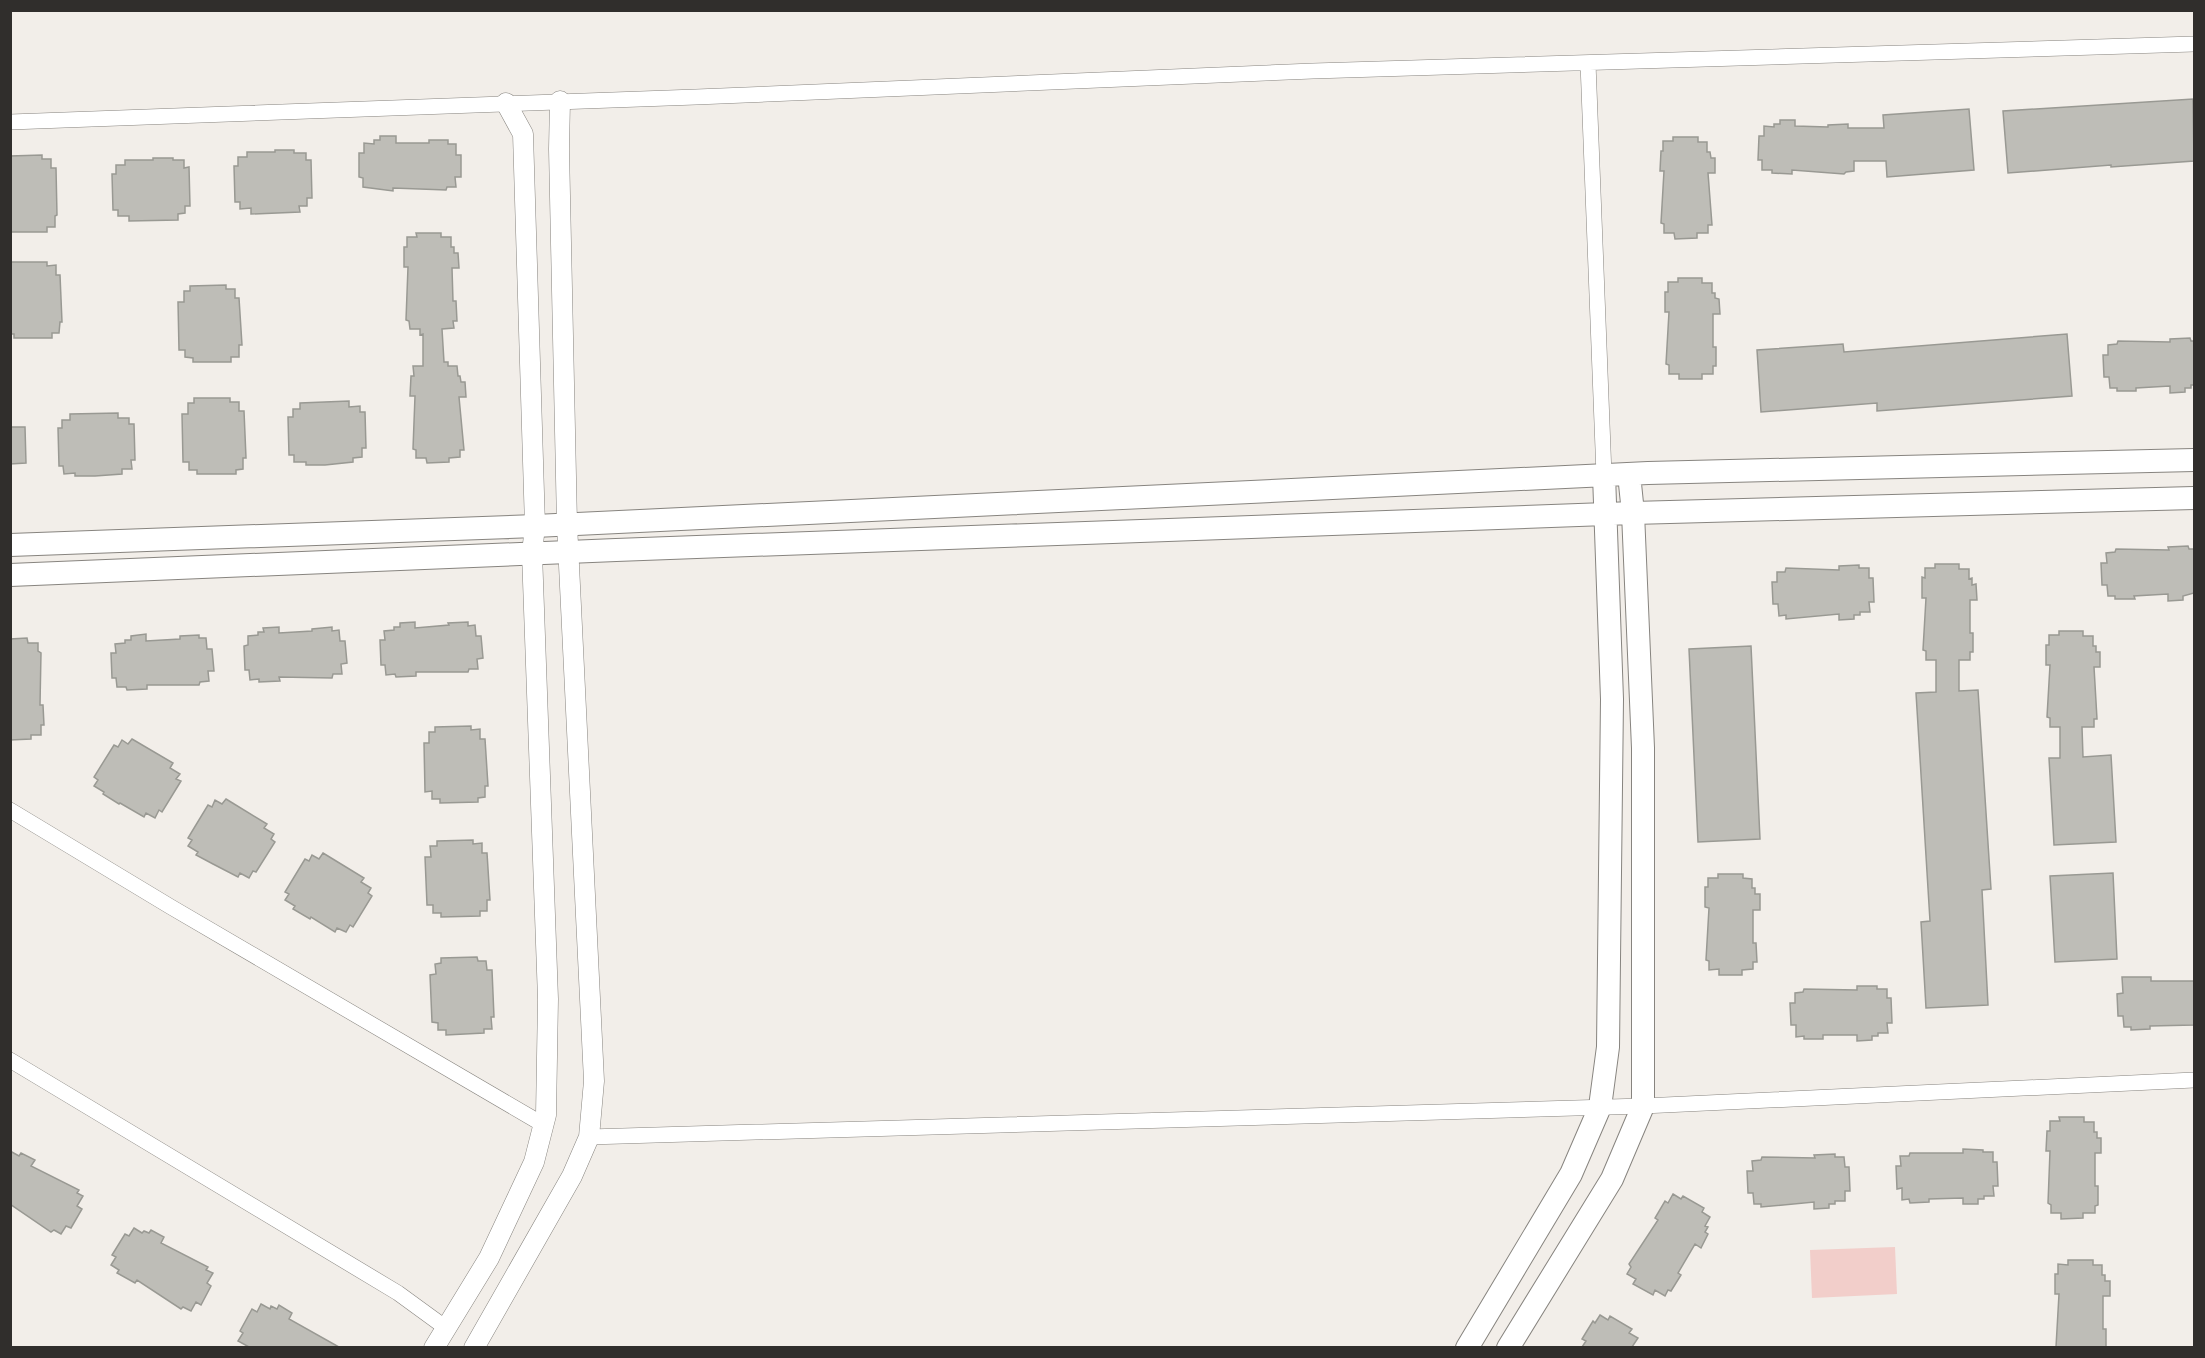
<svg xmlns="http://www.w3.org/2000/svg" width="2205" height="1358" font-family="Commissioner,sans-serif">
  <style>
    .green { fill: #f2ceca }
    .building { fill: #bebdb7; stroke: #999993; stroke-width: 1.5 }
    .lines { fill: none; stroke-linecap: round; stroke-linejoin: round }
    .minor-casing { stroke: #87847f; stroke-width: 16 }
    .tertiary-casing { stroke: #87847f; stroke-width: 21 }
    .secondary-casing { stroke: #87847f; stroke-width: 24 }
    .minor { stroke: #fff; stroke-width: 15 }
    .tertiary { stroke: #fff; stroke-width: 20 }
    .secondary { stroke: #fff; stroke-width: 22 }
  </style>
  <rect width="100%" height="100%" fill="#f2eee9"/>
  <path class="green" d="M 1895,1247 L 1897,1294 L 1812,1298 L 1810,1250 Z"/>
  <path class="building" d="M 2193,99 L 2194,161 L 2111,167 L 2111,165 L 2008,173 L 2003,111 Z
    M 1969,109 L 1974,170 L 1887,177 L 1886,161 L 1854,161 L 1854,171 L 1846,172 L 1844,174 L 1792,170 L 1792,174 L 1772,173 L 1772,170 L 1762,170 L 1762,160 L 1758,160 L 1759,136 L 1764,136 L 1764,126 L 1774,127 L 1774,124 L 1780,124 L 1780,120 L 1795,120 L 1795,126 L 1828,127 L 1828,125 L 1848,124 L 1848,128 L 1884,128 L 1883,115 Z
    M 380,136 L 396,136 L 396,143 L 429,143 L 429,140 L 448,140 L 448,144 L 456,144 L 456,155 L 461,155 L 461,177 L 455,177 L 456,187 L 447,187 L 446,190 L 393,188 L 393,191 L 363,187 L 363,178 L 359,177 L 359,153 L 364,153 L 364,143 L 374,144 L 374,140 L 380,140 Z
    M 1673,137 L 1698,137 L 1698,142 L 1707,142 L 1707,152 L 1710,152 L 1711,158 L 1715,158 L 1715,173 L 1708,173 L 1712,225 L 1708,225 L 1708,233 L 1697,233 L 1697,238 L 1675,239 L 1674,233 L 1664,233 L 1664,224 L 1661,223 L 1664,171 L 1660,171 L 1661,151 L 1663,151 L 1663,141 L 1673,141 Z
    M 275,150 L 294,150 L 294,153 L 306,153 L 306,160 L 311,160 L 312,198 L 307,198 L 307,206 L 299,206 L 300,212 L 251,214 L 251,208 L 240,209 L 240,202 L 235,202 L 234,166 L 238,166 L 238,157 L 247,157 L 247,152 L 275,152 Z
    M 42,155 L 42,159 L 51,159 L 51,168 L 56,168 L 57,215 L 55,216 L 55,227 L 47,227 L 47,232 L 10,232 L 10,156 Z
    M 153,158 L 173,158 L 173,160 L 184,160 L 184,168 L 189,167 L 190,206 L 185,206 L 185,213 L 178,214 L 178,220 L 129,221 L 129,216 L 118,216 L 118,210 L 113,210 L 112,174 L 116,174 L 116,165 L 125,165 L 125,160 L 153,160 Z
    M 416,233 L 441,233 L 441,237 L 451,237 L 451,247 L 454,247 L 454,253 L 458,253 L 459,268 L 452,268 L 453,301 L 456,301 L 457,321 L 453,321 L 454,328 L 442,329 L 444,362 L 448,362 L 448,366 L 457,366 L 458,376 L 460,376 L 461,382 L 465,382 L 466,397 L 459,397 L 464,450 L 460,450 L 460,457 L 449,458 L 449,462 L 427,463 L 426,458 L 416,458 L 416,450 L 413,449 L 415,396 L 410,396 L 411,376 L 414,376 L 413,366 L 423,366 L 423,334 L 420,335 L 420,329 L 410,329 L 409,321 L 406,320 L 408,267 L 404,267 L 404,247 L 407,247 L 407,237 L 417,237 Z
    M 11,262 L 47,262 L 47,266 L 56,265 L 56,275 L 60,275 L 62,322 L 60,322 L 59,333 L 52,333 L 52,338 L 14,338 L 14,334 L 11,334 Z
    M 1678,278 L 1702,278 L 1702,283 L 1712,283 L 1712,293 L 1715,293 L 1715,298 L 1719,299 L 1720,314 L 1713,314 L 1713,347 L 1716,347 L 1716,366 L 1713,366 L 1713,374 L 1702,374 L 1702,379 L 1679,379 L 1679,374 L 1669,374 L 1669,365 L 1666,364 L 1669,312 L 1665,312 L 1665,292 L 1668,292 L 1668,282 L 1678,282 Z
    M 226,285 L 226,289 L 235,289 L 235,298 L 239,298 L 242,345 L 239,345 L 239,357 L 231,357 L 231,362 L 193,362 L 193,358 L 185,357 L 185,350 L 179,350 L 178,302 L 184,302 L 184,291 L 190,291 L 190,286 Z
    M 2067,334 L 2072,396 L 1877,411 L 1877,403 L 1761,412 L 1757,350 L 1843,344 L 1844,352 Z
    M 2190,338 L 2191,341 L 2194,341 L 2194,385 L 2191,385 L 2191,388 L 2185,388 L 2185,392 L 2170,393 L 2170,386 L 2136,388 L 2136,391 L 2117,391 L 2117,388 L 2110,388 L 2109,377 L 2104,377 L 2103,355 L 2108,355 L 2108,345 L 2117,344 L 2118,341 L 2170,342 L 2170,339 Z
    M 194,398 L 230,398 L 230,402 L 239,402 L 239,411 L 244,411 L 246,458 L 243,458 L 243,469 L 236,470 L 236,474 L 197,474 L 197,470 L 189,470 L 189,462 L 183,462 L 182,414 L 188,414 L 188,403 L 194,403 Z
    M 349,401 L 349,407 L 360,406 L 360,412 L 365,412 L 366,448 L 362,448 L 362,457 L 353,458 L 353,462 L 325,465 L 306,465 L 306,462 L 294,462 L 294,455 L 289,455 L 288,417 L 293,417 L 293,409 L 300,409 L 300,403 Z
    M 118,413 L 118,418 L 129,418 L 129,424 L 134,424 L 135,460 L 131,460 L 132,469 L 122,469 L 122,474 L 95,476 L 75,476 L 75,473 L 64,474 L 63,466 L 59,466 L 58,428 L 62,428 L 62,420 L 70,420 L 70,414 Z
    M 10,427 L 25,427 L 26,463 L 10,464 Z
    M 2188,546 L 2189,549 L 2194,549 L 2194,593 L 2183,596 L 2183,600 L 2168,601 L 2168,594 L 2134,596 L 2135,599 L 2115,599 L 2115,596 L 2108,596 L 2107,585 L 2102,585 L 2101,563 L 2107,563 L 2106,553 L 2115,552 L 2116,549 L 2169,550 L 2168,547 Z
    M 1935,564 L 1959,564 L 1959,569 L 1969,569 L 1969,579 L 1972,578 L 1972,585 L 1976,584 L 1977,600 L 1970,600 L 1970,633 L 1973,633 L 1973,652 L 1970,652 L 1970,660 L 1959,660 L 1959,691 L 1978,690 L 1991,889 L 1982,890 L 1988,1005 L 1926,1008 L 1921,922 L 1930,921 L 1916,693 L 1936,692 L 1936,660 L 1926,660 L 1926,651 L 1923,650 L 1926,598 L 1922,598 L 1922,577 L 1925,578 L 1925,568 L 1935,568 Z
    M 1859,565 L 1859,568 L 1869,568 L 1869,578 L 1873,578 L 1874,602 L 1869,602 L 1870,612 L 1860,612 L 1860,615 L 1854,615 L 1854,619 L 1839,620 L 1839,614 L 1786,619 L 1786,615 L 1779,616 L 1778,604 L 1773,604 L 1772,582 L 1777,582 L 1777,572 L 1785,572 L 1786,568 L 1839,570 L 1839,566 Z
    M 415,622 L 415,628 L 449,625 L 448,623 L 468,622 L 468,626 L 475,625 L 476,636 L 481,636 L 483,658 L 477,659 L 478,669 L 469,669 L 468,672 L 416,672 L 416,676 L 396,677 L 395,674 L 386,675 L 385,665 L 381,665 L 380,640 L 385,640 L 384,631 L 394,630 L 394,627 L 400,627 L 400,623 Z
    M 279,627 L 279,633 L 312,631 L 312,629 L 332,627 L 332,631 L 339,630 L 340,641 L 345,641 L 347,663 L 341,664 L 342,674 L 333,674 L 332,678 L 279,677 L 280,681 L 259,682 L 259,679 L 250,680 L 249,670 L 245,670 L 244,646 L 248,645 L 248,636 L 258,635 L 258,632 L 264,632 L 263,628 Z
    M 2059,631 L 2083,631 L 2083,636 L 2093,636 L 2093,646 L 2096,646 L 2096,652 L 2100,652 L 2100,667 L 2094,667 L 2097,719 L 2094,719 L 2094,727 L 2082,727 L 2083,757 L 2111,755 L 2116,842 L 2054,845 L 2049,758 L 2060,758 L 2060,727 L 2050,727 L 2050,718 L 2047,717 L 2050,665 L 2046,665 L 2046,645 L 2049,645 L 2049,635 L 2059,635 Z
    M 146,634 L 146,641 L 180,639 L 180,636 L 199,635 L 199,638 L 206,638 L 207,649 L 212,649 L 214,671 L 208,671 L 209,681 L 200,682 L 199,685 L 147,685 L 147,689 L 127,690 L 126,687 L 117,687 L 116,678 L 112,678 L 111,653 L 116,653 L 115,644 L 125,643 L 125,640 L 131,640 L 131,636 Z
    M 27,638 L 28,643 L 38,643 L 38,651 L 41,653 L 40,705 L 43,705 L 44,725 L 41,725 L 41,735 L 31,735 L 31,739 L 10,740 L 10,639 Z
    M 1751,646 L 1760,839 L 1698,842 L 1689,649 Z
    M 471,726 L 471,730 L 480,729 L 480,739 L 485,739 L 488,786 L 485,786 L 485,797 L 478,798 L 478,802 L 440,803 L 440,799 L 432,799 L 432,791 L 425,792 L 424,743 L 429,743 L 429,732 L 435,732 L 435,727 Z
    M 132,739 L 173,763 L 170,768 L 180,774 L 176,779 L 181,781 L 162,812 L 159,810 L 155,818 L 146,813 L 144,817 L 120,803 L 119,804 L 103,794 L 104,792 L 94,786 L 98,780 L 94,777 L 114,745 L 118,747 L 122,740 L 128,744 Z
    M 226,799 L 267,824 L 264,828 L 274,834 L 271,839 L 275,842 L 256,872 L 253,871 L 249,878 L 240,873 L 238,877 L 213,864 L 196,855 L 198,852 L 188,846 L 192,840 L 188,838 L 208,805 L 212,807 L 215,800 L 222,804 Z
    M 473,840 L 473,844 L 482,843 L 482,853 L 487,853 L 490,900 L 487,900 L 487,911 L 480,911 L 480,916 L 441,917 L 441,913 L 433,913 L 433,905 L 427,905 L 425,857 L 431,857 L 430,846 L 437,846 L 437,841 Z
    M 323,853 L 364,878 L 361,882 L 371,888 L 368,893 L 372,896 L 353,927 L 350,925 L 346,932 L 337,928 L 335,932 L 311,917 L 310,919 L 293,909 L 295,906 L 285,900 L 289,894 L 285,892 L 305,859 L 309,861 L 312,855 L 319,859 Z
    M 2113,873 L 2117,959 L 2055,962 L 2050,876 Z
    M 1718,874 L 1743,874 L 1743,878 L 1752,879 L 1752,888 L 1755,888 L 1755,894 L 1760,894 L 1760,910 L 1753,910 L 1753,943 L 1756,943 L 1757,962 L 1753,962 L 1753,969 L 1742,970 L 1742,975 L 1719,975 L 1719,969 L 1709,970 L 1709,961 L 1706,960 L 1709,908 L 1705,907 L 1705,887 L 1708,887 L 1708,878 L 1718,878 Z
    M 477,957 L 478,961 L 486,961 L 487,970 L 492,970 L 494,1017 L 491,1017 L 492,1029 L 484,1029 L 484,1033 L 446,1035 L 446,1030 L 438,1030 L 438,1023 L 432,1022 L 430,975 L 436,974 L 435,964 L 441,963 L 441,958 Z
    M 2122,977 L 2151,977 L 2151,981 L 2194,981 L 2194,1025 L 2150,1026 L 2150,1029 L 2131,1030 L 2131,1027 L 2124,1027 L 2123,1016 L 2118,1016 L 2117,994 L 2123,993 Z
    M 1857,986 L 1877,986 L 1877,989 L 1887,989 L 1887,998 L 1891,998 L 1892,1023 L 1887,1023 L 1888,1033 L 1878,1033 L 1878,1036 L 1872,1036 L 1872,1040 L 1857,1041 L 1857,1035 L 1823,1035 L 1823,1039 L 1804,1039 L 1804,1036 L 1796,1037 L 1796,1025 L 1791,1025 L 1790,1003 L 1795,1003 L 1795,993 L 1803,992 L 1804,989 L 1857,990 Z
    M 2059,1117 L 2084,1117 L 2084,1122 L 2094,1122 L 2094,1132 L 2097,1132 L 2097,1138 L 2101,1138 L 2101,1153 L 2095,1153 L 2095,1186 L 2098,1186 L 2098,1205 L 2095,1206 L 2095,1213 L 2083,1213 L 2083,1218 L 2061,1219 L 2061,1213 L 2051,1213 L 2051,1205 L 2048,1203 L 2050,1151 L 2046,1151 L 2047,1131 L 2050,1131 L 2050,1121 L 2060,1121 Z
    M 1963,1149 L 1983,1150 L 1983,1152 L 1993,1152 L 1993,1162 L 1997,1162 L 1998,1186 L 1993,1186 L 1994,1196 L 1984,1196 L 1984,1199 L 1978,1199 L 1978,1204 L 1963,1204 L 1963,1198 L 1929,1199 L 1929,1202 L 1910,1203 L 1909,1199 L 1902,1200 L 1902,1188 L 1897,1189 L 1896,1166 L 1901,1166 L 1900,1156 L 1909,1156 L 1910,1153 L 1963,1153 Z
    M 10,1151 L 19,1156 L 21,1153 L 35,1160 L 31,1166 L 79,1190 L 77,1193 L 83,1196 L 77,1206 L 82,1209 L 71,1228 L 66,1226 L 61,1234 L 54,1230 L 51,1232 L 10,1204 Z
    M 1835,1154 L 1835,1157 L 1844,1157 L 1845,1167 L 1849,1167 L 1850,1191 L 1845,1191 L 1845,1201 L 1835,1201 L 1835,1204 L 1829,1204 L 1829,1208 L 1814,1209 L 1814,1202 L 1761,1207 L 1761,1204 L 1754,1204 L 1753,1193 L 1748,1193 L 1747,1171 L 1753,1171 L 1752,1161 L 1761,1160 L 1762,1157 L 1815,1158 L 1814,1155 Z
    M 1673,1194 L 1681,1199 L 1683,1196 L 1704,1208 L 1702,1212 L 1710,1217 L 1705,1226 L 1708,1227 L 1705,1232 L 1708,1234 L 1701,1248 L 1695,1244 L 1678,1273 L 1681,1275 L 1671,1291 L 1668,1290 L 1665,1296 L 1655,1290 L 1653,1295 L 1633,1284 L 1636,1279 L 1627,1274 L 1631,1267 L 1629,1264 L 1658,1220 L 1655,1218 L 1665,1201 L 1668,1203 Z
    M 134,1228 L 142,1233 L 144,1231 L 149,1233 L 151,1230 L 164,1237 L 161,1243 L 208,1267 L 206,1270 L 213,1273 L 207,1283 L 211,1286 L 201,1305 L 196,1302 L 191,1311 L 183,1307 L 181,1309 L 137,1280 L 135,1283 L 117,1273 L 119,1270 L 111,1265 L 116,1257 L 112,1255 L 125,1234 L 129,1236 Z
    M 2068,1260 L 2093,1260 L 2093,1265 L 2102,1265 L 2102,1275 L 2105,1275 L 2105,1281 L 2110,1281 L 2110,1296 L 2103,1296 L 2103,1329 L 2106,1329 L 2106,1347 L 2056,1347 L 2059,1294 L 2055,1294 L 2055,1274 L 2058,1274 L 2058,1264 L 2068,1265 Z
    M 261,1304 L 270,1309 L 271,1306 L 277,1309 L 279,1305 L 292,1313 L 289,1319 L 339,1347 L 249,1347 L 238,1341 L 243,1333 L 240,1331 L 252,1309 L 257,1312 Z
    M 1600,1315 L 1608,1320 L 1610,1316 L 1632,1329 L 1629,1333 L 1638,1338 L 1632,1347 L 1582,1347 L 1586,1341 L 1582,1339 L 1593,1321 L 1595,1323 Z"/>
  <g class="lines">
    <g class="minor-casing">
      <path id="minor" d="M 1588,63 L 1604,475
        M 10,122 L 696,97 L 1313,71 L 2194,44
        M 10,810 L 171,907 L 544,1125
        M 10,1060 L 398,1293 L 446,1328
        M 589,1137 L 1643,1106 L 2194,1080"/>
    </g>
    <g class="tertiary-casing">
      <path id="tertiary" d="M 434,1348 L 489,1258 L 534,1162 L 546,1115 L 548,999 L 532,553 L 535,526 L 523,134 L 506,103
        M 474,1348 L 572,1176 L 589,1137 L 594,1081 L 567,524 L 559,149 L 560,101"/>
    </g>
    <g class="secondary-casing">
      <path id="secondary" d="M 10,545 L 535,526 L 1648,473 L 2194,460
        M 10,575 L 616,550 L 1633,513 L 2194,498
        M 1467,1348 L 1571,1174 L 1600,1107 L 1608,1047 L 1612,699 L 1604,475
        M 1508,1348 L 1612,1179 L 1643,1106 L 1643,748 L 1633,513 L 1629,474"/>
    </g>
    <use href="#minor" class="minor"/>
    <use href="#tertiary" class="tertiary"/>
    <use href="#secondary" class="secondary"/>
  </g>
  <rect width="2205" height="1358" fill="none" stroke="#302e2c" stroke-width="24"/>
</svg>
